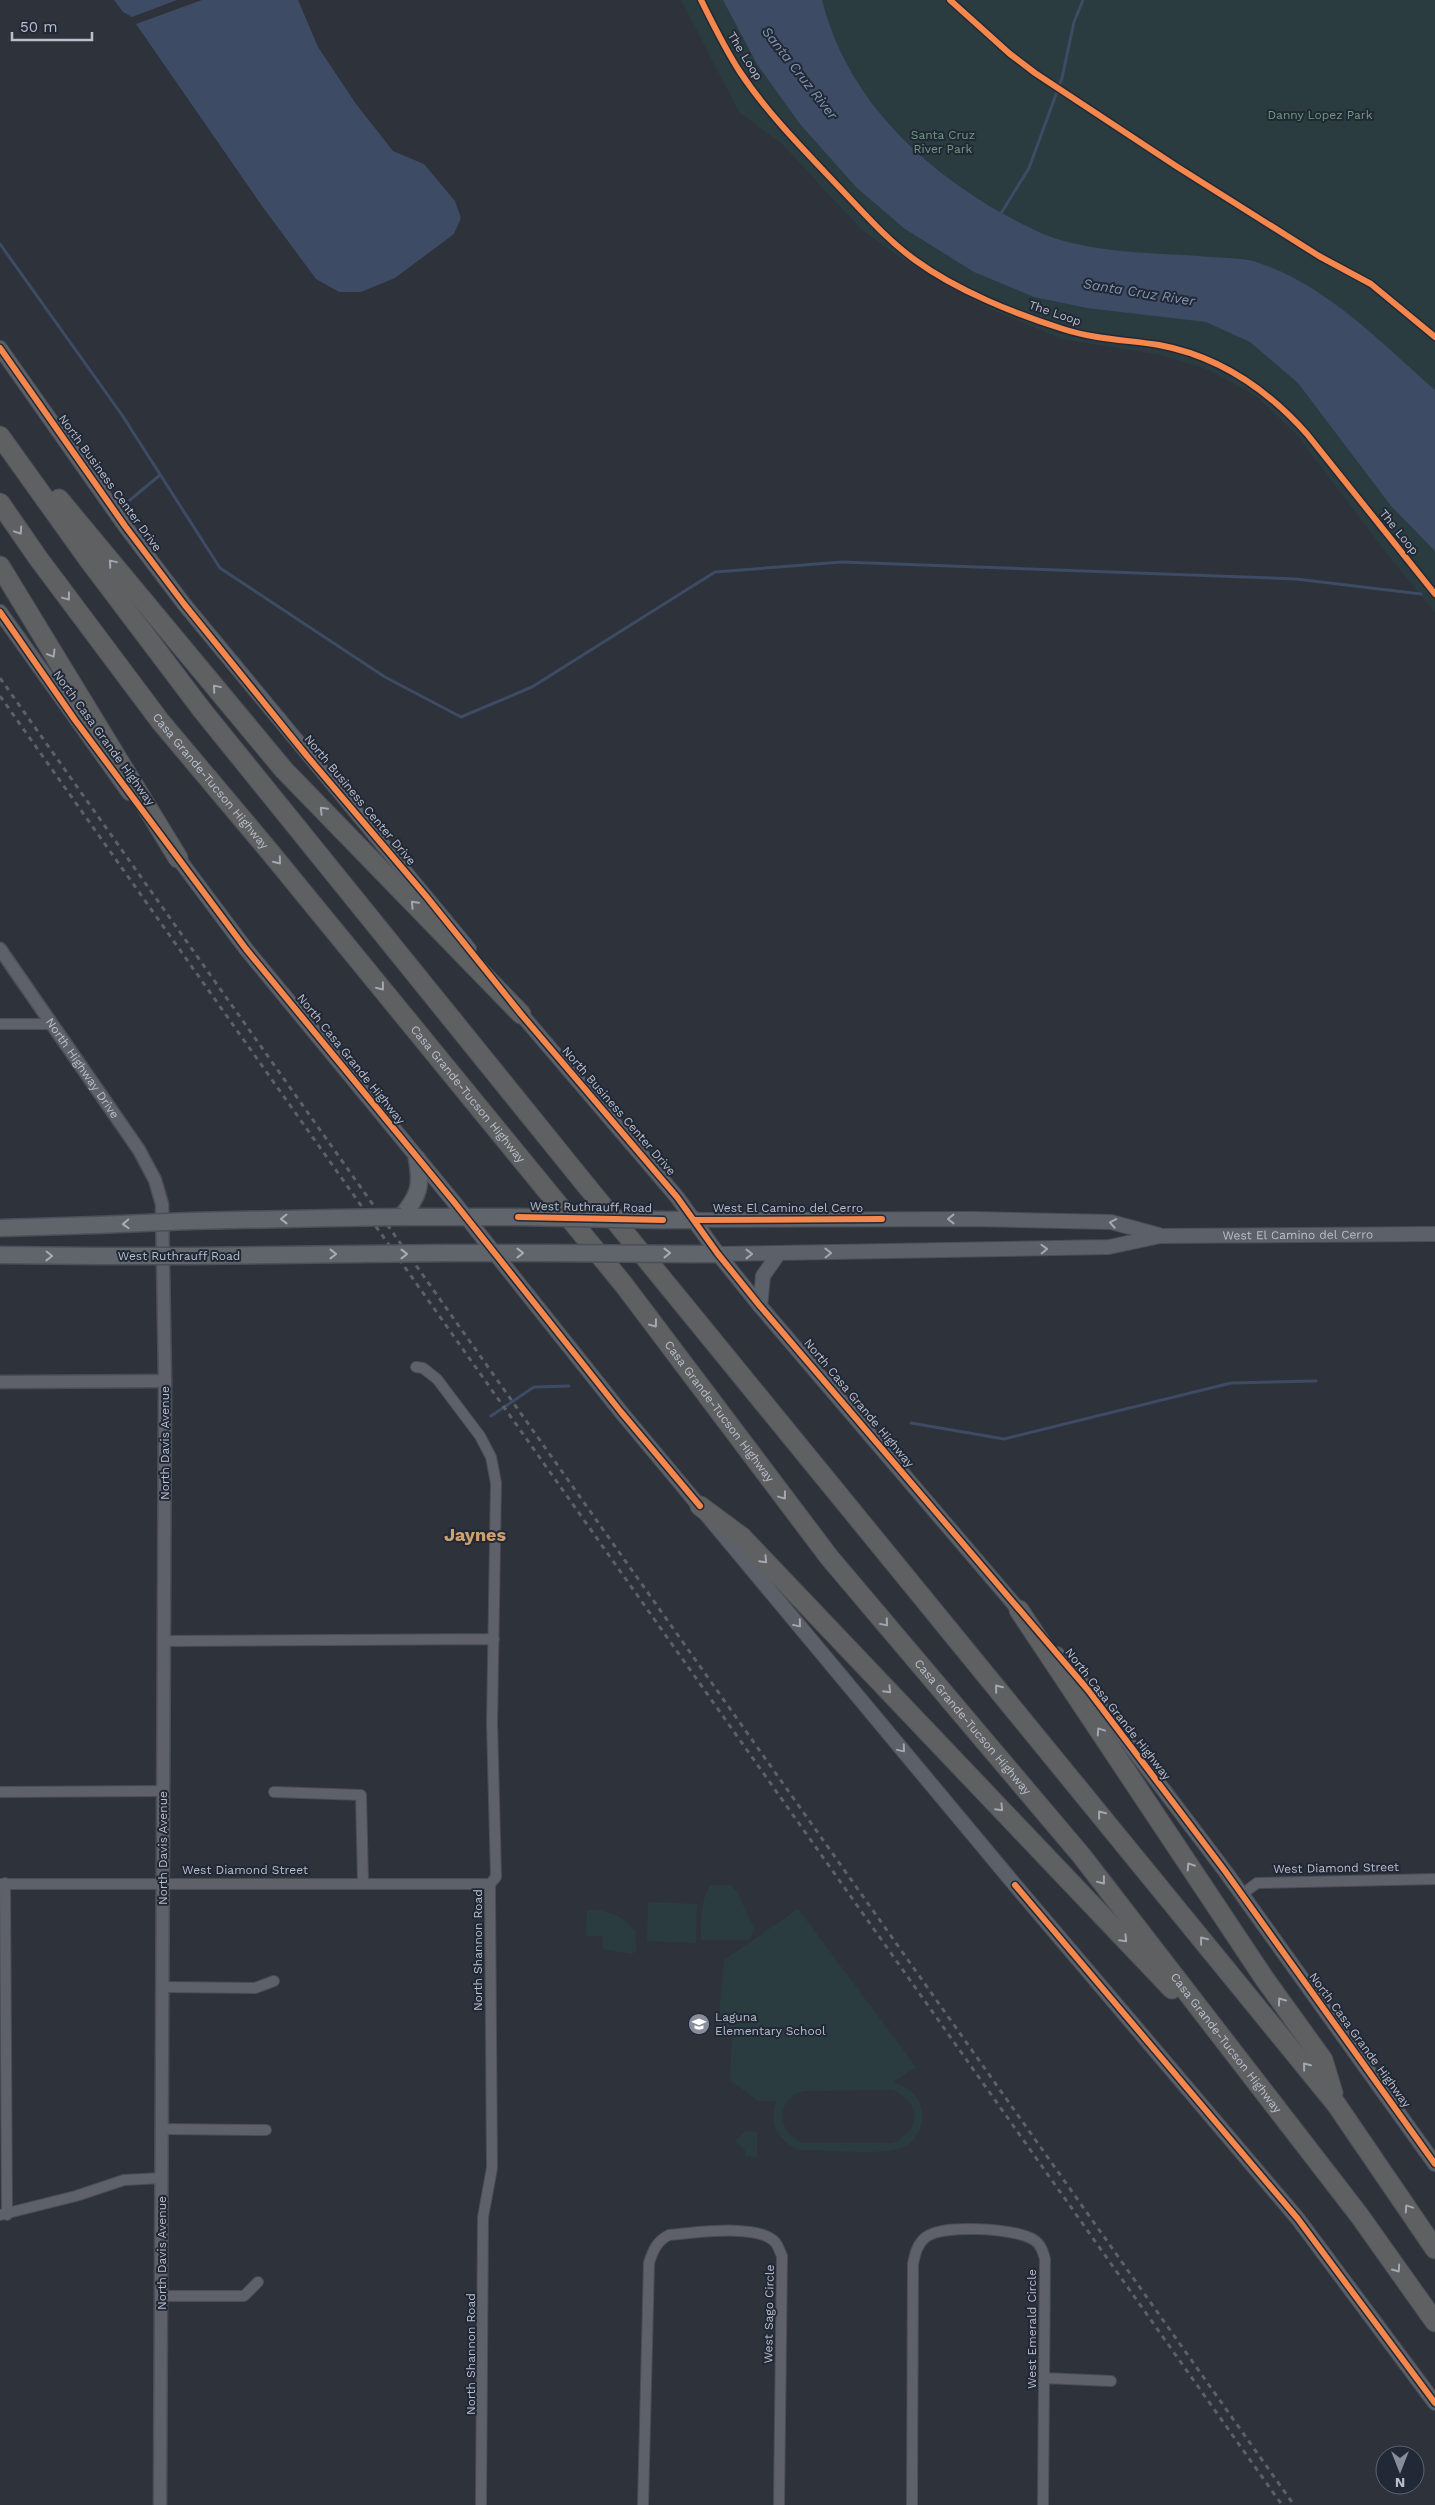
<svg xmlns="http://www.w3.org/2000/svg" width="1435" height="2505" font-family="'Work Sans',sans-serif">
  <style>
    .green { fill: #2b3c41; fill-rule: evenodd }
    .water { fill: #3d4b65 }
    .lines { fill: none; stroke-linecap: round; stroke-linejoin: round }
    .stream { stroke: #3d4b65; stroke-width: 3 }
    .minor-casing { stroke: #4a4d54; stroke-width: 12 }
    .tertiary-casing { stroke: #4a4d54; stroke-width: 15 }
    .secondary-casing { stroke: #4a4d54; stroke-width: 16 }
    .primary-casing { stroke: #4c4f58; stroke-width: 19 }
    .motorway-casing { stroke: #4b4f57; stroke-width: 21 }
    .minor { stroke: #5e6169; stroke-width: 10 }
    .tertiary { stroke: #5e6169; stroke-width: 12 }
    .secondary { stroke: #5c6068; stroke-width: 14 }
    .primary { stroke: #60646b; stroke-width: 16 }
    .motorway { stroke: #5e6062; stroke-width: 19 }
    .rail { stroke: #5c6067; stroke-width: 3; stroke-dasharray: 5 5; stroke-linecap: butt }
    .primary-bridge-casing { stroke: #4c4f58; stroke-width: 19; stroke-linecap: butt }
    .primary-bridge { stroke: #60646b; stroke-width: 16 }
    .cycleway-casing { stroke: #212836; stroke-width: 9 }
    .cycleway { stroke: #f5874c; stroke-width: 6 }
    .oneway { stroke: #a2a7b1 }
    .oneway2 { stroke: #a7adb8 }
    .oneway3 { stroke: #a2a7b2 }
    .labels { text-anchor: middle; stroke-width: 4; stroke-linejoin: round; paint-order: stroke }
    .street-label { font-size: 12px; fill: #b9bfcb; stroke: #212836 }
    .park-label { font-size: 12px; fill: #729a7e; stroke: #212836 }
    .poi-label { font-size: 12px; fill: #b9bfcb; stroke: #212836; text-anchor: start }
    .water-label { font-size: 14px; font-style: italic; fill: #8393b1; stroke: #212836 }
    .district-label { font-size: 18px; font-weight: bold; fill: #d0a16f; stroke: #212836 }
  </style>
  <rect width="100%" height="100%" fill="#2e323b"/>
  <path class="green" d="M 681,0 L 1435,0 L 1435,613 L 1388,555 L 1297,435 L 1256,396 L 1209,370 L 1161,355 L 1062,339 L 986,307 L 910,264 L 863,231 L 783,145 L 739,112 Z
    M 710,1885 L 730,1885 L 737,1892 L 754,1928 L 750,1940 L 701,1940 C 701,1921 700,1902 710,1885 Z
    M 648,1902 L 697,1904 L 696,1943 L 647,1941 Z
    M 798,1909 L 916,2067 L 893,2082 C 908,2087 920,2095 922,2113 C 924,2128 913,2145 899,2149 C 878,2155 824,2150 799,2150 C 778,2141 768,2123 777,2101 L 758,2101 L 730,2080 L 732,2036 L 718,2028 L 724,1960 ZM 892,2090 C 922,2101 922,2131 892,2143 L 803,2143 L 795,2139 L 788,2133 L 783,2123 L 782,2112 L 786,2103 L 793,2095 L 804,2091 Z
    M 587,1910 L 603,1910 L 604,1912 C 622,1915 623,1920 636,1931 L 635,1941 L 637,1950 L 632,1954 L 602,1949 L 603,1936 L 586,1936 Z
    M 745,2131 L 757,2132 L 757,2157 L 745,2156 L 745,2150 L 736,2141 Z"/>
  <path class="water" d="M 114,0 L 177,0 L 132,17 L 123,12 Z
    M 202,0 L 298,0 L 318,47 L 356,104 L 393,151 L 424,164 L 455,201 L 461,218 L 454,234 L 395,278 L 361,292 L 339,292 L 316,279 L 262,206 L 136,24 Z
    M 723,0 L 822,0 C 846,95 916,163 998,211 C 1022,224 1044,237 1072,243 C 1117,254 1165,253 1210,257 C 1224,258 1240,258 1253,261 C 1325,283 1380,342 1435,390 L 1435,551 L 1391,506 L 1298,383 L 1250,342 L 1206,322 L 1087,308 L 1034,297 L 974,272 L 905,229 L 856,187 L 800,124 L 757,64 Z"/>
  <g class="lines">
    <path class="stream" d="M 1000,215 L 1029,168 L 1062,78 L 1074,22 L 1083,0
      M 0,244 L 122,415 L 220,568 L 385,677 L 461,717 L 532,687 L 715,572 L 842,562 L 1296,579 L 1421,594
      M 130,500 L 160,475
      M 491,1416 L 534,1387 L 569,1386
      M 911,1423 L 1004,1439 L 1231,1383 L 1316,1381"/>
    <g class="minor-casing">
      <path id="minor" d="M 0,1024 L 51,1024
        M 416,1367 L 423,1368 L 437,1379 L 480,1436 L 491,1457 L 496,1483 L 492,1723 L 496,1877 L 490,1884 L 490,1895 L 492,2168 L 483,2217 L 481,2505
        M 164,1641 L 494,1639
        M 0,1792 L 163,1791
        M 274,1792 L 361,1795 L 363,1882
        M 5,1883 L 7,2215
        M 0,1884 L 490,1884
        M 1241,1895 L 1257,1883 L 1435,1879
        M 162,1987 L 255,1988 L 274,1981
        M 162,2129 L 266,2130
        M 0,2215 L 76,2196 L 124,2180 L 162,2178
        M 161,2296 L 244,2296 L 258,2282
        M 1044,2378 L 1111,2381
        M 643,2505 L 649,2263 C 653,2250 657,2241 669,2235 C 694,2233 758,2223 775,2242 C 778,2245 780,2252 782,2256 L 779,2505
        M 912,2505 L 913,2264 C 915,2254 917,2244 926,2237 C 943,2224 1016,2228 1034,2240 C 1041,2244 1043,2252 1045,2259 L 1043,2505"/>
    </g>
    <g class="tertiary-casing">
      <g id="tertiary">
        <path id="s1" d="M 0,949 L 139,1150 L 155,1180 L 162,1204 L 165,1381 L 160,2505"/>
        <path d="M 0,1382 L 165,1381"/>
      </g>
    </g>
    <g class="secondary-casing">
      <g id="secondary">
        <path d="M 0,348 L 125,526 L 184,604 L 469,949"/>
        <path d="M 0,612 L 129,793"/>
        <path d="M 172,850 L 246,949 L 454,1202 L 621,1412 L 1015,1885 L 1298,2219 L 1435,2403"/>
        <path d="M 515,1007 L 677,1197 L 718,1254 L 760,1306 L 1025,1617"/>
        <path d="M 694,1220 L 973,1219 L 1111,1222 L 1159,1235"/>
        <path id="s2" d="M 718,1254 L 1109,1247 L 1160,1236 L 1435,1234"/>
        <path d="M 760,1306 L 763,1276 L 779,1253"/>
        <path d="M 1057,1654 L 1088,1690 L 1225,1871 L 1435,2164"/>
      </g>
    </g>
    <g class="primary-casing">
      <path id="primary" d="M 401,1217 L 518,1217
        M 401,1217 C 419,1196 422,1186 417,1159
        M 663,1220 L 694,1220
        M 190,1221 L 332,1218
        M 0,1228 L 97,1225
        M 449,1253 L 548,1253
        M 690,1254 L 718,1254
        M 0,1255 L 97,1256
        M 189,1256 L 358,1254"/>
    </g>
    <g class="motorway-casing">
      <g id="motorway">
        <path d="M 0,436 L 88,559 L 202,710 L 585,1184 L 1336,2104 L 1435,2249"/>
        <path d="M 59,499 L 284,770 L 521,1014"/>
        <path id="s3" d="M 0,503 L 38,558 L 160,721 L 270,852 L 624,1285 L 829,1557 L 1081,1855 L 1359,2215 L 1435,2322"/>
        <path d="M 0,566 L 178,858"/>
        <path d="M 700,1506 L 742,1537 L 1172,1989"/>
        <path d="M 1019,1610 L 1264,1978 L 1323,2060 L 1333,2093"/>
      </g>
    </g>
    <use href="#minor" class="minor"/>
    <use href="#tertiary" class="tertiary"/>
    <use href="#secondary" class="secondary"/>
    <use href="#primary" class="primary"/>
    <use href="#motorway" class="motorway"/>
    <path class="rail" d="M 0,678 L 1294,2505
      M 0,696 L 1282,2505"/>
    <g class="primary-bridge-casing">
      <path id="primary-bridge" d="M 518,1217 L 663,1220
        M 332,1218 L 401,1217
        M 97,1225 L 190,1221
        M 548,1253 L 690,1254
        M 358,1254 L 449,1253
        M 97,1256 L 189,1256"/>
    </g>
    <use href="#primary-bridge" class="primary-bridge"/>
    <g class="cycleway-casing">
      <path id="cycleway" d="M 701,0 C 713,24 725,49 740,72 C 768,114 804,150 839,187 C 863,212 886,239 915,260 C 956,290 1015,314 1063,329 C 1094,339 1127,340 1159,345 C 1218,356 1267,389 1307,434 L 1435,594
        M 950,0 L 1010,54 L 1035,73 L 1176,166 L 1319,256 L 1371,284 L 1435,337
        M 0,348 L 125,526 L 184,604 L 307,756 L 426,896 L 521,1014 L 677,1197 L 718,1254 L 760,1306 L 1088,1690 L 1225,1871 L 1435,2164
        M 0,612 L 75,720 L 246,949 L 454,1202 L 621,1412 L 700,1506
        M 518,1217 L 663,1220
        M 694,1220 L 882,1219
        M 1015,1885 L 1298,2219 L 1435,2403"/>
    </g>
    <use href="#cycleway" class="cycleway"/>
  </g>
  <defs><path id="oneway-chevron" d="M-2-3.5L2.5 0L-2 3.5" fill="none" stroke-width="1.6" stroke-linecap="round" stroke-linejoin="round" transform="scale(1.25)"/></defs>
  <g class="oneway">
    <use href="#oneway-chevron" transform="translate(19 531) rotate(56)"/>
    <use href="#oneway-chevron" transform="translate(112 563) rotate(-130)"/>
    <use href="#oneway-chevron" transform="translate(67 597) rotate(53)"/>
    <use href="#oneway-chevron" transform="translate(52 654) rotate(59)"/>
    <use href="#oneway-chevron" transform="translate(216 688) rotate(-130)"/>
    <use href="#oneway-chevron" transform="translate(323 810) rotate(-134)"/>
    <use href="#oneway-chevron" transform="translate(278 861) rotate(51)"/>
    <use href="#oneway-chevron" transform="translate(414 904) rotate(-134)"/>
    <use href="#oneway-chevron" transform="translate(381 987) rotate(51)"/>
    <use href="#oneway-chevron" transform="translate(654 1324) rotate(53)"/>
    <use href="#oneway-chevron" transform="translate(783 1496) rotate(53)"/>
    <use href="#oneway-chevron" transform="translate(764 1560) rotate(46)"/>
    <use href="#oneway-chevron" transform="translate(885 1623) rotate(50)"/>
    <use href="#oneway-chevron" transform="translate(998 1688) rotate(-129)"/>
    <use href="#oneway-chevron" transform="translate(888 1690) rotate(46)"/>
    <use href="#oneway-chevron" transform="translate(1100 1731) rotate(-124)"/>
    <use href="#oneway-chevron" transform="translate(1000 1808) rotate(46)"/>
    <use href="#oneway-chevron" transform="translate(1101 1814) rotate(-129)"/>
    <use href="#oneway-chevron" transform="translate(1190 1866) rotate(-123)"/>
    <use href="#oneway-chevron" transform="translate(1102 1881) rotate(52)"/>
    <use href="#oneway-chevron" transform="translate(1124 1939) rotate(46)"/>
    <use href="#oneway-chevron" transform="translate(1203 1940) rotate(-129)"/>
    <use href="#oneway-chevron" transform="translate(1281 2001) rotate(-126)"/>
    <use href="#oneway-chevron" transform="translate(1306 2066) rotate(-129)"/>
    <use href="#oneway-chevron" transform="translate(1408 2208) rotate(-124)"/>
    <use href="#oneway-chevron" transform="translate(1397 2269) rotate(55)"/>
  </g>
  <g class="oneway2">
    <use href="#oneway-chevron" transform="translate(284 1219) rotate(179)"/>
    <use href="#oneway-chevron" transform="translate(126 1224) rotate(178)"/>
    <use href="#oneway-chevron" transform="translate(520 1253)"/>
    <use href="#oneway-chevron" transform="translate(667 1253)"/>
    <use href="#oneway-chevron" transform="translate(333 1254)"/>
    <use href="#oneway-chevron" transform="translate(404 1254)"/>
    <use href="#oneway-chevron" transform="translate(49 1256) rotate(1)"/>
  </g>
  <g class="oneway3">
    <use href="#oneway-chevron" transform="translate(951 1219) rotate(180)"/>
    <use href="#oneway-chevron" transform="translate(1113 1223) rotate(-170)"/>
    <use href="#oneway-chevron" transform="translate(1044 1249) rotate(-2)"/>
    <use href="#oneway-chevron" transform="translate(828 1253) rotate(-1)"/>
    <use href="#oneway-chevron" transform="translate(749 1254)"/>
    <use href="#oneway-chevron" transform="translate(798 1624) rotate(50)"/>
    <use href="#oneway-chevron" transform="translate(902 1749) rotate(50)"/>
  </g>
  <defs>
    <g id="school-disc" transform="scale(1.125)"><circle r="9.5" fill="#888e99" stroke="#212836"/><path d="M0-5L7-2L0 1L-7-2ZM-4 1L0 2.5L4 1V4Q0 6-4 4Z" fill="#fff"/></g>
  </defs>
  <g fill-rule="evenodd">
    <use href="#school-disc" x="699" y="2024"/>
  </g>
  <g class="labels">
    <g class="street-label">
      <text transform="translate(745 56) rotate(58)" y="4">The Loop</text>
      <text transform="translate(1055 313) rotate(19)" y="4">The Loop</text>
      <text transform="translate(110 483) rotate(54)" y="4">North Business Center Drive</text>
      <text transform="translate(1399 532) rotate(51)" y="4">The Loop</text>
      <text transform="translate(104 738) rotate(54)" y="4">North Casa Grande Highway</text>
      <text dy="4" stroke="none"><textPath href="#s3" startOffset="349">Casa Grande-Tucson Highway</textPath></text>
      <text transform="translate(360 800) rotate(50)" y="4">North Business Center Drive</text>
      <text transform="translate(351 1059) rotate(51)" y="4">North Casa Grande Highway</text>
      <text dy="4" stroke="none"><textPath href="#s1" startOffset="145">North Highway Drive</textPath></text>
      <text dy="4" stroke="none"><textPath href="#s3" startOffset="754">Casa Grande-Tucson Highway</textPath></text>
      <text transform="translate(619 1111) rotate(49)" y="4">North Business Center Drive</text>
      <text transform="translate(591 1207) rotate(1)" y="4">West Ruthrauff Road</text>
      <text x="788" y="1212">West El Camino del Cerro</text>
      <text dy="4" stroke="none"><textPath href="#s2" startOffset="581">West El Camino del Cerro</textPath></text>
      <text x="179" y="1260">West Ruthrauff Road</text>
      <text transform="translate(859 1403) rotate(50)" y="4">North Casa Grande Highway</text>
      <text dy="4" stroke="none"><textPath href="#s3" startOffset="1159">Casa Grande-Tucson Highway</textPath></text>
      <text transform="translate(165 1443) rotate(-90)" y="4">North Davis Avenue</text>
      <text transform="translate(1118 1714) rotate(52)" y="4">North Casa Grande Highway</text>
      <text dy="4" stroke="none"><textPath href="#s3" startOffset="1564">Casa Grande-Tucson Highway</textPath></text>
      <text transform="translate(163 1848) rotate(-90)" y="4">North Davis Avenue</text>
      <text transform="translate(1336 1868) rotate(-1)" y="4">West Diamond Street</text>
      <text x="245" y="1874">West Diamond Street</text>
      <text transform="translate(478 1950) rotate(-90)" y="4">North Shannon Road</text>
      <text transform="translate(1360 2040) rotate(54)" y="4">North Casa Grande Highway</text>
      <text dy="4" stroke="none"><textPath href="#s3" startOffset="1969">Casa Grande-Tucson Highway</textPath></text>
      <text transform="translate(162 2253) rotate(-90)" y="4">North Davis Avenue</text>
      <text transform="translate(769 2314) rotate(-89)" y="4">West Sago Circle</text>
      <text transform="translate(1032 2329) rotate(-90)" y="4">West Emerald Circle</text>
      <text transform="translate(471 2354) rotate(-90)" y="4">North Shannon Road</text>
    </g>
    <g class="park-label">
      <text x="1320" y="119">Danny Lopez Park</text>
      <text x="943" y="139">Santa Cruz<tspan x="943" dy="14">River Park</tspan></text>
    </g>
    <g class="poi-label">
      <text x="715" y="2021">Laguna<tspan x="715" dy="14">Elementary School</tspan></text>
    </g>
    <g class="water-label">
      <text transform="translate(800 73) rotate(52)" y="5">Santa Cruz River</text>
      <text transform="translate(1139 292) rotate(9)" y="5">Santa Cruz River</text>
    </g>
    <g class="district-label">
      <text x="475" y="1541">Jaynes</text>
    </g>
  </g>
  <g transform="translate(1400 2470) rotate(180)"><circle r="24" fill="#212836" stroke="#5e6472"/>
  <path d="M0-4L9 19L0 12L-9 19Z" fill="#888e99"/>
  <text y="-8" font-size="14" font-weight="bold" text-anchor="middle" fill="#b9bfcb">N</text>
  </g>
  <path d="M12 32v8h80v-8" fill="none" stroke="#b9bfcb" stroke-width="2.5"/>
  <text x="20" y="32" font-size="15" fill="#b9bfcb" stroke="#212836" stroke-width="4" paint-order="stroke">50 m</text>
</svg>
